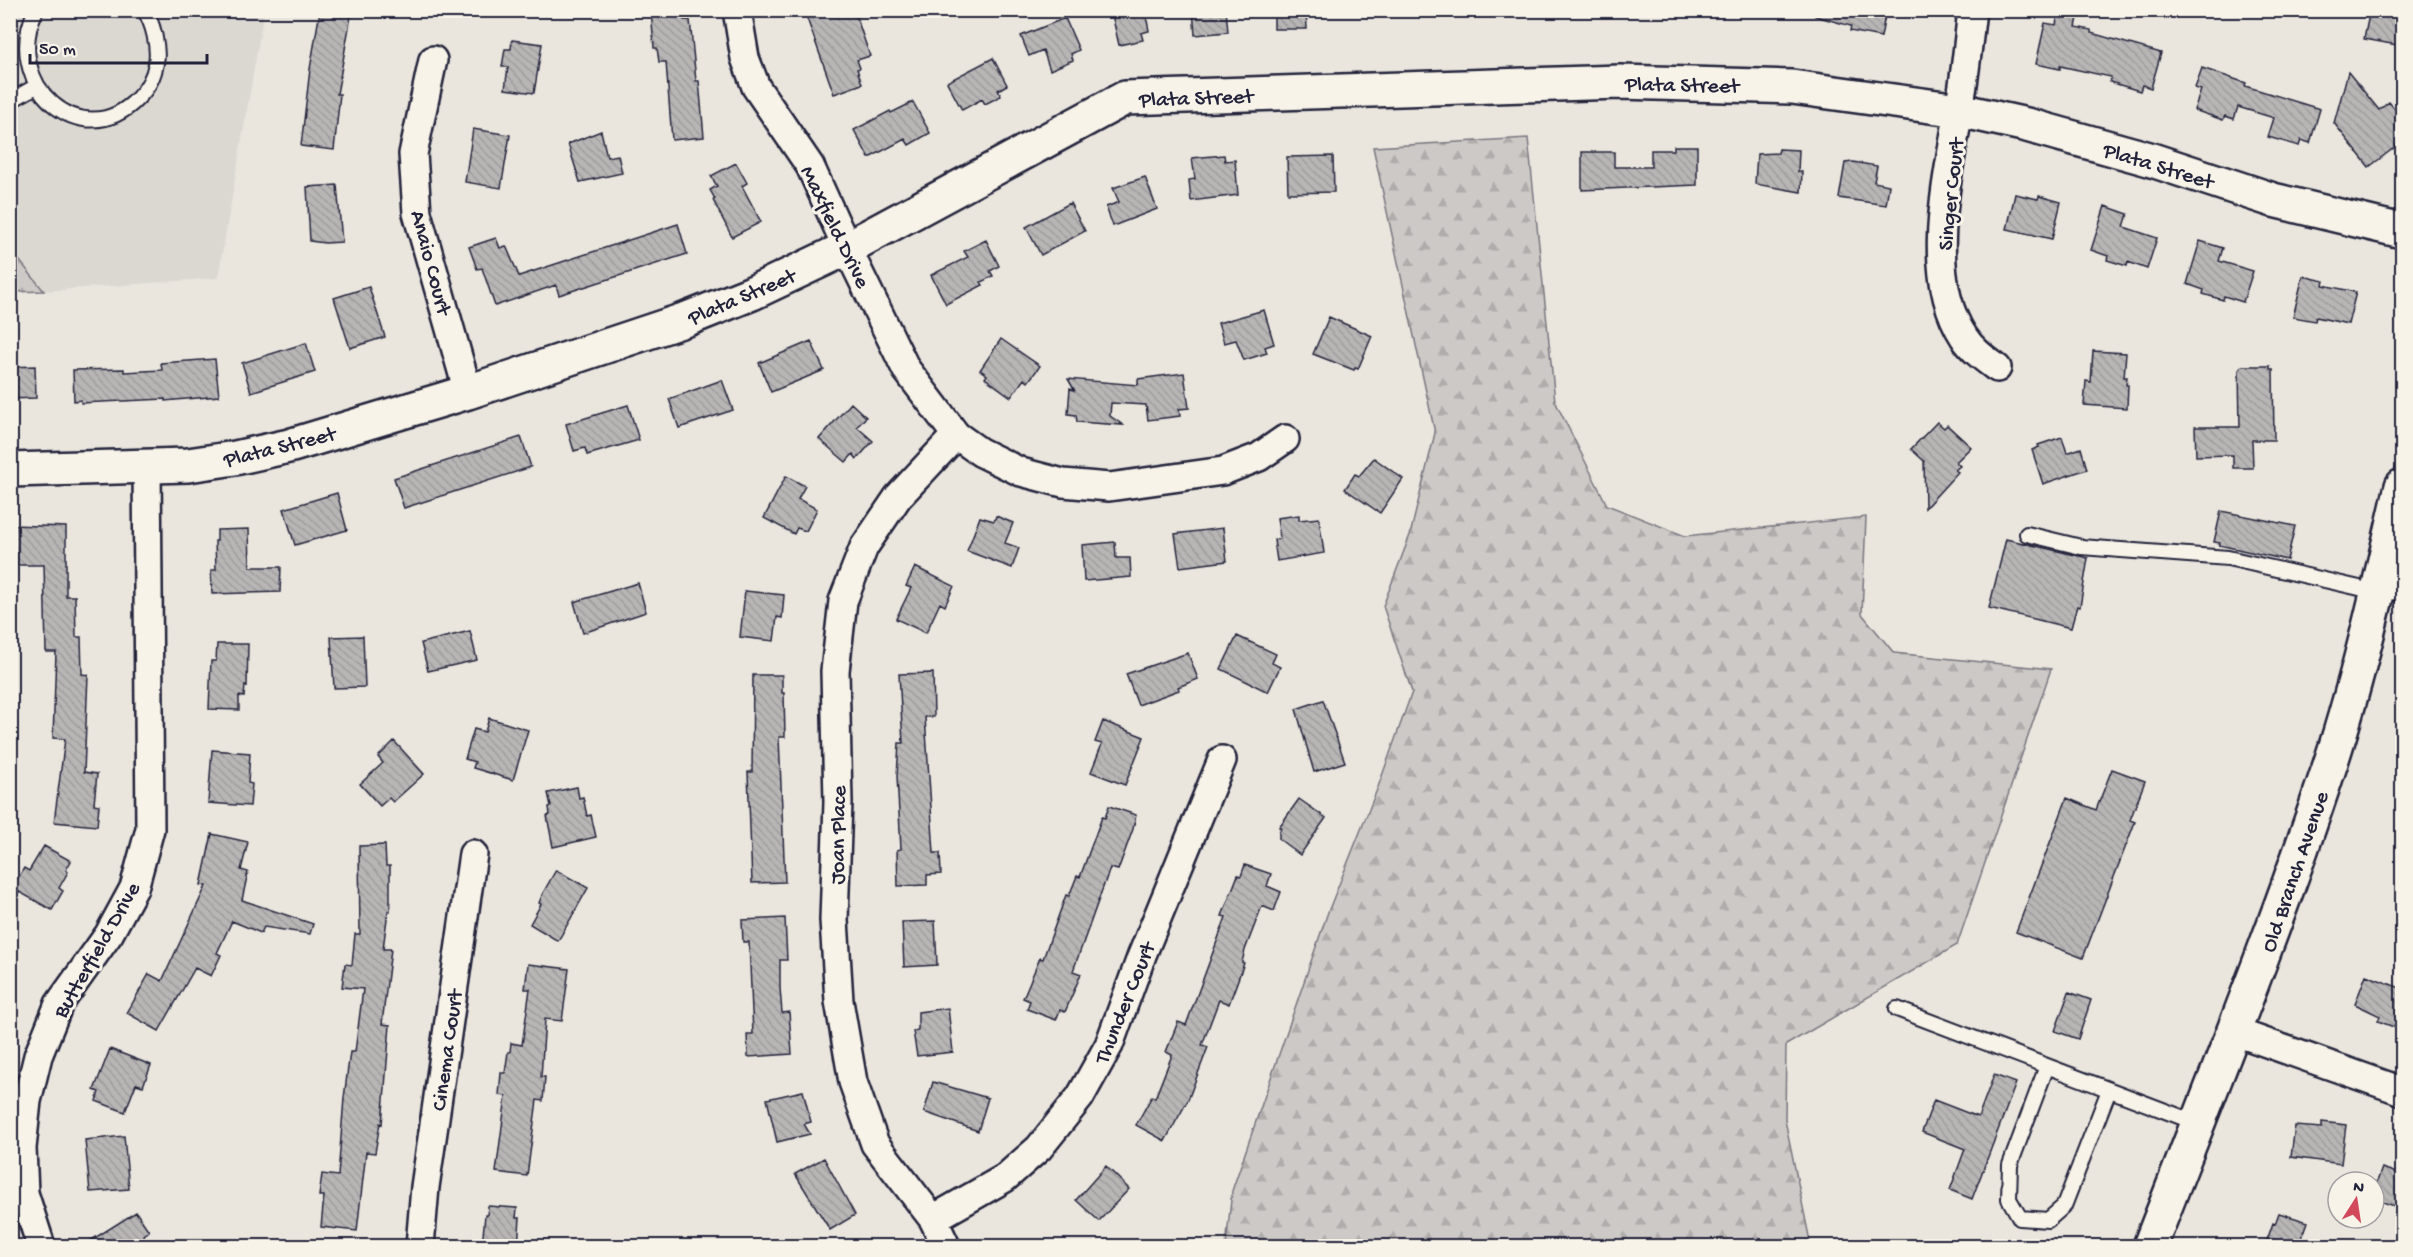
<svg xmlns="http://www.w3.org/2000/svg" width="2413" height="1257" font-family="'Gochi Hand',sans-serif">
  <style>
    .built { fill: #dbd8d2 }
    .forest { fill: url(#forest-firs); stroke: #787680; stroke-width: 1.5 }
    .building { fill: url(#building-back-hatch); stroke: #22223b; stroke-width: 1.5 }
    .lines { fill: none; stroke-linecap: round; stroke-linejoin: round }
    .service-casing { stroke: #22223b; stroke-width: 18 }
    .minor-casing { stroke: #22223b; stroke-width: 32 }
    .tertiary-casing { stroke: #22223b; stroke-width: 38 }
    .secondary-casing { stroke: #22223b; stroke-width: 38 }
    .service { stroke: #f7f3e8; stroke-width: 14 }
    .minor { stroke: #f7f3e8; stroke-width: 27 }
    .tertiary { stroke: #f7f3e8; stroke-width: 33 }
    .secondary { stroke: #f7f3e8; stroke-width: 33 }
    .labels { text-anchor: middle; stroke-width: 6; stroke-linejoin: round; paint-order: stroke }
    .street-label { font-size: 22px; fill: #22223b; stroke: #f7f3e8 }
  </style>
  <defs>
    <pattern id="forest-firs" width="22" height="20" patternUnits="userSpaceOnUse" patternTransform="scale(1.5)"><rect width="22" height="20" fill="#cdc9c6"/><path d="M5 1l3.5 6h-7zM16 11l3.5 6h-7z" fill="#b0acab"/></pattern>
    <pattern id="building-back-hatch" width="6" height="6" patternUnits="userSpaceOnUse" patternTransform="scale(1.5)"><rect width="6" height="6" fill="#b8b6b5"/><path d="M-1 5l2 2M0 0l6 6M5-1l2 2" fill="none" stroke="#9e9c9d"/></pattern>
  </defs>
  <rect width="100%" height="100%" fill="#eae6de"/>
  <filter id="ink" filterUnits="userSpaceOnUse"><feTurbulence type="fractalNoise" baseFrequency=".0167" numOctaves="2"/><feDisplacementMap in="SourceGraphic" scale="12" xChannelSelector="R" yChannelSelector="G"/><feConvolveMatrix kernelMatrix="1 2 1 2 8 2 1 2 1" color-interpolation-filters="sRGB"/></filter>
  <g filter="url(#ink)">
    <path class="built" d="M 10,11 L 264,11 L 218,278 L 44,291 L 11,250 Z"/>
    <path class="forest" d="M 1528,138 L 1555,401 L 1607,505 L 1685,536 L 1866,517 L 1862,614 L 1894,653 L 2051,669 L 1957,945 L 1786,1045 L 1785,1120 L 1811,1246 L 1226,1246 L 1232,1191 L 1328,912 L 1378,787 L 1412,692 L 1383,606 L 1410,535 L 1435,433 L 1373,147 Z
      M 10,250 L 11,250 L 44,291 L 11,292 Z"/>
    <path class="building" d="M 651,10 L 683,10 L 684,20 L 690,20 L 696,81 L 699,81 L 704,137 L 672,140 L 666,62 L 659,62 L 657,48 L 654,48 Z
      M 804,10 L 854,10 L 870,56 L 857,60 L 860,68 L 857,69 L 862,84 L 834,94 Z
      M 1111,10 L 1145,10 L 1149,31 L 1141,33 L 1143,40 L 1119,45 Z
      M 1193,10 L 1226,10 L 1228,32 L 1195,35 Z
      M 1274,10 L 1306,10 L 1307,29 L 1274,29 Z
      M 1815,10 L 1886,10 L 1881,37 L 1850,31 L 1851,26 L 1815,16 Z
      M 2370,10 L 2403,10 L 2403,46 L 2364,39 Z
      M 320,11 L 351,16 L 337,94 L 340,94 L 334,150 L 301,146 L 310,69 Z
      M 2058,14 L 2078,18 L 2076,27 L 2091,30 L 2091,33 L 2161,53 L 2151,88 L 2142,85 L 2140,91 L 2110,82 L 2111,77 L 2060,66 L 2060,69 L 2036,64 L 2045,23 L 2056,25 Z
      M 1065,18 L 1079,50 L 1071,54 L 1073,60 L 1050,70 L 1043,50 L 1029,56 L 1021,36 Z
      M 512,40 L 542,44 L 534,93 L 505,89 L 508,67 L 502,67 L 505,49 L 511,49 Z
      M 993,58 L 1007,85 L 998,90 L 1001,96 L 985,104 L 982,99 L 962,110 L 947,82 Z
      M 2202,68 L 2246,83 L 2245,86 L 2320,109 L 2310,143 L 2301,140 L 2299,146 L 2268,137 L 2274,118 L 2238,107 L 2234,119 L 2225,116 L 2223,120 L 2194,110 L 2201,90 L 2195,88 Z
      M 2348,72 L 2379,110 L 2389,102 L 2403,119 L 2403,141 L 2369,167 L 2334,123 Z
      M 913,102 L 930,133 L 909,145 L 905,139 L 869,158 L 854,130 L 890,111 L 891,113 Z
      M 473,129 L 510,135 L 501,188 L 465,182 Z
      M 601,131 L 607,157 L 618,155 L 622,173 L 580,182 L 568,144 Z
      M 1674,146 L 1697,146 L 1697,185 L 1582,190 L 1582,152 L 1614,152 L 1614,167 L 1651,167 L 1651,150 L 1674,150 Z
      M 1779,149 L 1799,150 L 1798,172 L 1802,172 L 1801,192 L 1755,184 L 1757,154 L 1778,153 Z
      M 1224,155 L 1225,161 L 1235,160 L 1238,195 L 1191,201 L 1189,180 L 1195,179 L 1192,158 Z
      M 1333,156 L 1334,192 L 1288,193 L 1287,157 Z
      M 1853,162 L 1877,166 L 1874,182 L 1889,185 L 1886,205 L 1839,198 L 1845,163 Z
      M 736,163 L 747,183 L 742,186 L 761,222 L 732,237 L 713,200 L 715,199 L 710,190 L 717,186 L 711,176 Z
      M 1145,177 L 1157,209 L 1113,226 L 1106,207 L 1119,202 L 1113,188 Z
      M 337,185 L 342,242 L 325,243 L 310,241 L 307,187 Z
      M 2015,194 L 2038,199 L 2039,196 L 2061,202 L 2052,239 L 2007,229 Z
      M 1070,203 L 1085,231 L 1041,255 L 1026,227 Z
      M 2105,206 L 2128,214 L 2124,227 L 2157,238 L 2147,269 L 2128,262 L 2127,266 L 2107,260 L 2108,256 L 2091,250 Z
      M 678,224 L 687,254 L 559,295 L 556,285 L 495,306 L 482,268 L 477,269 L 469,247 L 496,238 L 500,248 L 506,246 L 519,276 Z
      M 986,240 L 999,266 L 990,271 L 993,276 L 981,282 L 983,285 L 946,304 L 931,275 L 968,257 L 964,251 Z
      M 2200,241 L 2223,248 L 2219,261 L 2253,271 L 2243,302 L 2224,296 L 2223,300 L 2203,294 L 2204,290 L 2187,284 Z
      M 2303,276 L 2324,281 L 2323,285 L 2356,292 L 2348,324 L 2316,317 L 2315,321 L 2293,317 Z
      M 369,287 L 385,337 L 350,348 L 334,298 Z
      M 1264,310 L 1274,344 L 1265,347 L 1267,353 L 1244,360 L 1236,340 L 1224,343 L 1218,323 Z
      M 1329,317 L 1372,336 L 1358,369 L 1355,368 L 1354,370 L 1313,354 Z
      M 1001,339 L 1040,366 L 1028,382 L 1024,379 L 1011,397 L 985,378 L 987,375 L 980,370 Z
      M 811,341 L 824,370 L 771,392 L 759,363 Z
      M 306,343 L 315,372 L 251,392 L 242,363 Z
      M 2093,351 L 2126,353 L 2124,377 L 2127,377 L 2126,385 L 2128,385 L 2127,408 L 2084,405 L 2086,381 L 2091,382 Z
      M 215,359 L 219,396 L 165,401 L 165,399 L 81,403 L 81,400 L 74,401 L 73,370 L 124,369 L 124,372 L 162,370 L 161,363 Z
      M 35,366 L 36,398 L 10,399 L 10,367 Z
      M 2242,366 L 2270,366 L 2270,369 L 2273,369 L 2274,440 L 2252,440 L 2253,468 L 2233,468 L 2233,455 L 2196,456 L 2195,427 L 2240,427 L 2239,370 Z
      M 1184,373 L 1189,408 L 1179,409 L 1180,416 L 1148,420 L 1146,405 L 1111,403 L 1110,416 L 1123,425 L 1077,422 L 1076,415 L 1068,414 L 1070,388 L 1075,391 L 1068,379 L 1138,385 L 1138,379 Z
      M 722,380 L 733,410 L 679,428 L 669,399 Z
      M 851,403 L 866,417 L 857,427 L 873,441 L 857,459 L 853,454 L 846,462 L 819,439 Z
      M 628,405 L 639,440 L 587,455 L 585,448 L 574,451 L 566,424 Z
      M 1937,422 L 1944,428 L 1947,425 L 1971,447 L 1956,462 L 1960,466 L 1955,470 L 1958,472 L 1925,508 L 1924,461 L 1911,449 Z
      M 521,437 L 531,467 L 404,508 L 394,478 Z
      M 2062,437 L 2067,453 L 2081,448 L 2087,469 L 2043,484 L 2032,450 L 2039,447 L 2038,445 Z
      M 1374,458 L 1403,479 L 1380,513 L 1345,489 L 1355,474 L 1359,476 Z
      M 786,476 L 805,486 L 798,499 L 817,509 L 806,531 L 797,528 L 794,534 L 764,518 Z
      M 337,493 L 347,530 L 295,545 L 284,509 Z
      M 2221,511 L 2295,526 L 2287,560 L 2219,545 L 2220,543 L 2214,542 Z
      M 1299,515 L 1299,520 L 1319,518 L 1324,553 L 1277,561 L 1274,540 L 1280,539 L 1277,518 Z
      M 996,516 L 1013,523 L 1005,543 L 1019,548 L 1012,568 L 967,551 L 980,517 L 994,521 Z
      M 12,525 L 66,527 L 66,596 L 75,596 L 76,637 L 81,637 L 82,674 L 88,675 L 84,772 L 97,774 L 94,804 L 99,805 L 97,826 L 54,822 L 65,739 L 53,738 L 56,652 L 46,652 L 44,565 L 12,565 Z
      M 1223,528 L 1227,561 L 1180,567 L 1175,534 Z
      M 249,529 L 250,567 L 281,567 L 280,592 L 212,594 L 211,570 L 216,570 L 215,541 L 217,541 L 217,530 Z
      M 2006,539 L 2088,558 L 2080,607 L 2077,606 L 2071,628 L 1989,608 Z
      M 1115,542 L 1116,558 L 1130,558 L 1131,577 L 1084,581 L 1082,545 Z
      M 915,567 L 954,586 L 945,606 L 940,603 L 926,633 L 896,619 L 911,588 L 906,586 Z
      M 638,583 L 646,612 L 583,633 L 574,602 Z
      M 745,591 L 784,595 L 782,618 L 777,617 L 774,641 L 740,637 Z
      M 470,631 L 477,660 L 428,671 L 421,643 Z
      M 363,636 L 365,687 L 334,688 L 331,637 Z
      M 1237,636 L 1276,654 L 1272,663 L 1280,667 L 1268,692 L 1221,669 Z
      M 217,644 L 248,644 L 247,686 L 245,685 L 244,697 L 239,696 L 239,710 L 209,709 L 211,661 L 216,661 Z
      M 1188,653 L 1198,679 L 1178,687 L 1179,690 L 1138,705 L 1126,674 Z
      M 933,673 L 934,717 L 925,717 L 934,853 L 940,853 L 941,874 L 927,875 L 927,885 L 898,886 L 897,850 L 901,849 L 897,776 L 899,743 L 903,743 L 899,674 Z
      M 753,675 L 782,675 L 782,693 L 784,693 L 785,737 L 779,737 L 785,882 L 752,883 L 748,772 L 752,772 Z
      M 1323,700 L 1345,762 L 1314,772 L 1296,709 Z
      M 489,718 L 528,730 L 513,780 L 473,768 L 475,762 L 465,759 L 474,729 L 485,732 Z
      M 1103,721 L 1144,737 L 1125,785 L 1091,772 L 1102,744 L 1095,742 Z
      M 394,741 L 424,774 L 393,802 L 389,798 L 380,806 L 360,784 L 383,763 L 378,757 Z
      M 212,750 L 250,753 L 248,783 L 252,784 L 250,806 L 208,803 Z
      M 2112,769 L 2145,781 L 2130,820 L 2135,822 L 2083,958 L 2016,932 L 2067,798 L 2096,810 Z
      M 577,787 L 579,798 L 583,797 L 587,816 L 591,815 L 596,837 L 553,847 L 547,816 L 550,815 L 549,807 L 551,806 L 548,793 Z
      M 1299,799 L 1326,818 L 1300,855 L 1279,839 L 1279,832 L 1281,828 L 1279,827 Z
      M 1109,806 L 1136,815 L 1133,829 L 1118,870 L 1110,868 L 1073,971 L 1081,974 L 1065,1012 L 1060,1010 L 1056,1020 L 1027,1009 L 1030,1001 L 1023,998 L 1040,958 L 1043,959 L 1066,895 L 1069,896 L 1077,876 L 1080,877 L 1102,817 L 1105,818 Z
      M 212,834 L 248,842 L 241,870 L 248,872 L 242,900 L 313,924 L 310,934 L 264,927 L 261,933 L 232,921 L 217,953 L 221,955 L 211,976 L 195,968 L 159,1031 L 127,1013 L 149,974 L 162,981 L 206,886 L 201,885 Z
      M 385,845 L 386,866 L 390,866 L 390,911 L 388,911 L 383,949 L 391,949 L 382,1024 L 390,1025 L 382,1124 L 380,1123 L 375,1153 L 366,1152 L 357,1231 L 321,1227 L 324,1196 L 319,1196 L 322,1174 L 338,1176 L 344,1098 L 350,1052 L 355,1052 L 363,989 L 342,987 L 345,964 L 352,965 L 355,934 L 360,934 L 359,846 Z
      M 44,846 L 71,861 L 66,870 L 68,872 L 59,888 L 63,891 L 52,910 L 12,888 L 24,868 L 29,871 Z
      M 1245,865 L 1271,874 L 1267,886 L 1281,892 L 1274,911 L 1262,906 L 1245,950 L 1242,962 L 1244,963 L 1229,1004 L 1219,1000 L 1202,1045 L 1208,1047 L 1188,1100 L 1165,1141 L 1136,1125 L 1152,1096 L 1155,1098 L 1172,1055 L 1166,1052 L 1178,1022 L 1186,1025 L 1226,917 L 1222,916 L 1238,875 L 1241,876 Z
      M 556,870 L 588,888 L 558,941 L 530,924 L 541,904 L 539,903 L 543,893 Z
      M 785,918 L 787,960 L 780,960 L 780,988 L 782,1013 L 789,1012 L 792,1054 L 748,1057 L 747,1034 L 753,1034 L 749,942 L 743,942 L 742,920 Z
      M 935,921 L 937,965 L 904,967 L 902,922 Z
      M 528,964 L 569,969 L 562,1021 L 545,1019 L 541,1077 L 545,1077 L 543,1101 L 537,1100 L 527,1176 L 496,1172 L 506,1096 L 499,1095 L 501,1073 L 505,1073 L 508,1052 L 510,1052 L 511,1043 L 522,1045 L 530,989 L 525,989 Z
      M 2366,975 L 2403,989 L 2403,1019 L 2399,1029 L 2378,1021 L 2380,1016 L 2355,1004 Z
      M 2069,992 L 2091,1000 L 2078,1039 L 2055,1031 Z
      M 948,1008 L 953,1052 L 917,1056 L 913,1031 L 918,1030 L 918,1012 Z
      M 110,1049 L 151,1065 L 143,1086 L 136,1084 L 125,1112 L 96,1101 L 99,1092 L 94,1090 Z
      M 1994,1075 L 2016,1083 L 1972,1199 L 1950,1190 L 1965,1149 L 1922,1132 L 1934,1100 L 1978,1117 Z
      M 933,1082 L 988,1098 L 978,1131 L 924,1112 Z
      M 803,1091 L 811,1122 L 804,1124 L 810,1134 L 777,1142 L 767,1099 Z
      M 2322,1122 L 2346,1125 L 2341,1164 L 2291,1157 L 2295,1126 L 2322,1128 Z
      M 124,1136 L 129,1189 L 90,1192 L 85,1140 Z
      M 824,1158 L 855,1215 L 830,1230 L 795,1174 Z
      M 1106,1166 L 1129,1189 L 1099,1221 L 1076,1200 Z
      M 2382,1168 L 2403,1175 L 2403,1209 L 2374,1199 L 2374,1190 Z
      M 488,1206 L 517,1208 L 516,1218 L 520,1218 L 518,1246 L 482,1246 L 485,1215 L 487,1215 Z
      M 136,1212 L 149,1231 L 143,1235 L 151,1246 L 82,1246 Z
      M 2279,1213 L 2308,1222 L 2299,1246 L 2265,1246 L 2273,1223 L 2275,1224 Z"/>
    <g class="lines">
      <g class="service-casing">
        <path id="service" d="M 36,10 C 0,84 82,156 137,99 C 147,89 154,77 156,63 C 159,48 153,22 144,10
          M 10,101 L 33,88
          M 2027,534 L 2081,547 L 2228,558 L 2377,592
          M 1897,1009 L 2197,1123
          M 2047,1066 L 2010,1165 L 2009,1199 L 2020,1218 L 2048,1220 L 2064,1206 L 2109,1090"/>
      </g>
      <g class="minor-casing">
        <path id="minor" d="M 737,10 L 745,58 L 756,87 L 810,166 L 847,248 L 906,369 L 956,435 L 980,452 L 1021,472 L 1063,483 L 1109,487 L 1223,471 L 1259,457 L 1285,439
          M 1972,10 C 1968,44 1965,77 1959,110 C 1948,178 1923,275 1964,337 C 1972,350 1985,359 1997,368
          M 433,60 L 413,154 L 417,213 L 468,392
          M 2380,583 L 2402,587
          M 2233,1031 L 2402,1091
          M 933,1219 L 1005,1178 L 1039,1148 L 1080,1097 L 1109,1045 L 1142,955 L 1222,760
          M 41,1246 L 24,1193 L 22,1148 L 27,1101 L 38,1056 L 59,1004 L 109,934 L 134,888 L 150,829 L 147,465
          M 420,1246 L 425,1187 L 473,854
          M 946,1246 L 933,1219 L 875,1144 L 853,1082 L 839,1001 L 834,920 L 838,802 L 835,671 L 843,601 L 864,547 L 898,497 L 956,435"/>
      </g>
      <g class="tertiary-casing">
        <path id="tertiary" d="M 10,470 L 188,465 L 235,458 L 289,446 L 468,392 L 687,319 L 752,293 L 847,248 L 1125,98 L 1620,82 L 1792,87 L 1959,110 L 2027,125 L 2149,159 L 2273,200 L 2402,231"/>
      </g>
      <g class="secondary-casing">
        <path id="secondary" d="M 2150,1246 C 2212,1086 2277,926 2331,762 C 2360,672 2381,578 2402,486"/>
      </g>
      <use href="#service" class="service"/>
      <use href="#minor" class="minor"/>
      <use href="#tertiary" class="tertiary"/>
      <use href="#secondary" class="secondary"/>
    </g>
  </g>
  <g class="labels">
    <g class="street-label">
      <text transform="translate(1682 83) rotate(1)" y="8">Plata Street</text>
      <text transform="translate(1196 96) rotate(-2)" y="8">Plata Street</text>
      <text transform="translate(2159 164) rotate(17)" y="8">Plata Street</text>
      <text transform="translate(1949 194) rotate(-84)" y="8">Singer Court</text>
      <text transform="translate(837 226) rotate(64)" y="8">Maxfield Drive</text>
      <text transform="translate(433 262) rotate(75)" y="8">Anaio Court</text>
      <text transform="translate(741 295) rotate(-23)" y="8">Plata Street</text>
      <text transform="translate(279 445) rotate(-14)" y="8">Plata Street</text>
      <text transform="translate(836 835) rotate(-89)" y="8">Joan Place</text>
      <text transform="translate(2293 871) rotate(-71)" y="8">Old Branch Avenue</text>
      <text transform="translate(95 949) rotate(-60)" y="8">Butterfield Drive</text>
      <text transform="translate(1123 1002) rotate(-68)" y="8">Thunder Court</text>
      <text transform="translate(445 1050) rotate(-82)" y="8">Cinema Court</text>
    </g>
  </g>
  <rect width="2413" height="1257" fill="none" stroke="#f7f3e8" stroke-width="36"/>
  <rect x="18" y="18" width="2377" height="1221" fill="none" stroke="#22223b" stroke-width="2" filter="url(#ink)"/>
  <g transform="translate(2356 1200) rotate(12)"><circle r="28" fill="#f7f3e8" stroke="#a29fa3" stroke-width="1.5"/>
  <path d="M0-4.5L10 22L0 15L-10 22Z" fill="#d1495b"/>
  <text y="-9" font-size="16" font-weight="bold" text-anchor="middle" fill="#22223b">N</text>
  </g>
  <path d="M30 54v9h177v-9" fill="none" stroke="#22223b" stroke-width="3"/>
  <text x="39" y="54" font-size="18" fill="#22223b" stroke="#f7f3e8" stroke-width="4.5" paint-order="stroke">50 m</text>
</svg>
